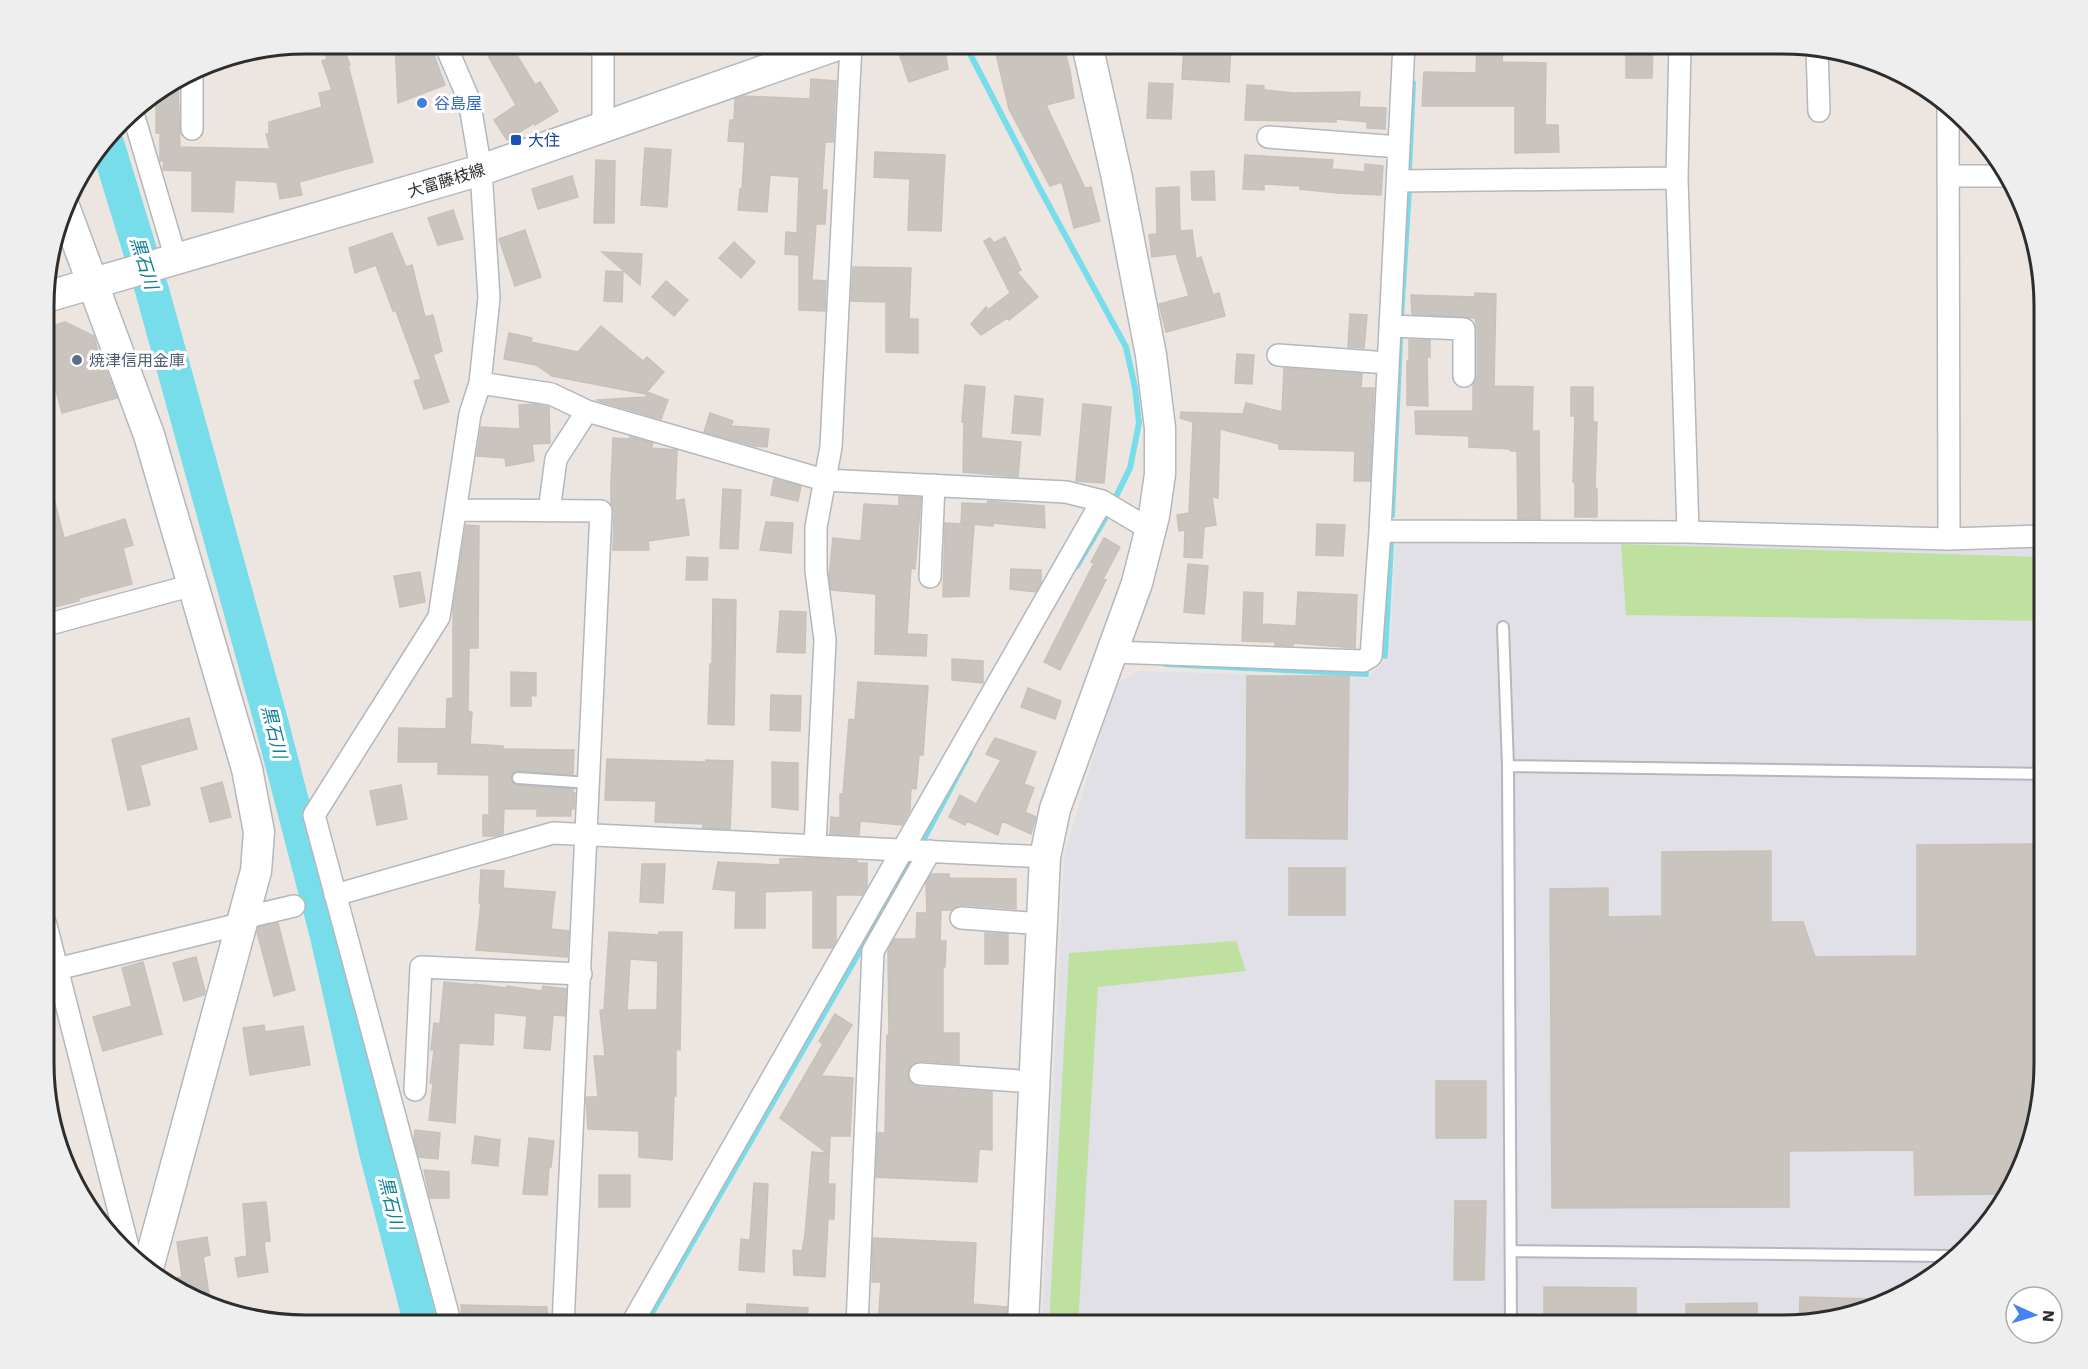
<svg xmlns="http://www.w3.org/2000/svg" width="2088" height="1369" font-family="'Work Sans','Noto Sans JP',sans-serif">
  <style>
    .industrial { fill: #e1e0e6 }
    .green { fill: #bfe19f }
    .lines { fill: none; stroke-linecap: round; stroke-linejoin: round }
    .stream { stroke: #78ddea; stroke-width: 6 }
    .river { stroke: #78ddea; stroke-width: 34 }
    .building { fill: #c9c4be; stroke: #c9c1b9; stroke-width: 1.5; fill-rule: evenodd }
    .lane-casing { stroke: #b3b7bf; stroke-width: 14 }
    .street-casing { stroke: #b3b7bf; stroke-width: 24 }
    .secondary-casing { stroke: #b3b7bf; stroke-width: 33 }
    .lane { stroke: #fff; stroke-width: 10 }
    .street { stroke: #fff; stroke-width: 21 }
    .secondary { stroke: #fff; stroke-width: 30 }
    .shop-dot { fill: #3f7fe0; stroke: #fff; stroke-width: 2 }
    .transit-dot { fill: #1a4fb4; stroke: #fff; stroke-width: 2 }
    .service-dot { fill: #5c6f8a; stroke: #fff; stroke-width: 2 }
    .labels { text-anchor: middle; stroke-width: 6; stroke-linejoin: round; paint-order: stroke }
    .shop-label { font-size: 16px; fill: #366cbe; stroke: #fff; text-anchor: start }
    .transit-label { font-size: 16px; fill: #164399; stroke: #fff; text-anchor: start }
    .street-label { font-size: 16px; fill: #2d2d2d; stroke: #fff }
    .service-label { font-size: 16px; fill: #4e5e75; stroke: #fff; text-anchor: start }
    .water-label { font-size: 18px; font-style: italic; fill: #13809a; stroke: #fff }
    .rim { fill: none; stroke: #2d2d2d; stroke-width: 3 }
  </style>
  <rect width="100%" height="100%" fill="#ede6e0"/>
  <path class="industrial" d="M 2044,540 L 2044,1080 L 2031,1147 L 2000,1209 L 1913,1290 L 1799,1325 L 1042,1325 L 1064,856 L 1115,685 L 1138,671 L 1367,678 L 1390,656 L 1395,541 Z"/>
  <path class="green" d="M 1621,544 L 2044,557 L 2044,621 L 1626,615 Z
    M 1236,941 L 1246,971 L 1098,987 L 1078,1325 L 1049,1325 L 1069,953 Z"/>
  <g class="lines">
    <path class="stream" d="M 965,44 L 1040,189 L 1126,347 L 1135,388 L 1139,423 L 1130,468 L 1106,517 L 1077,566
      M 1409,170 L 1413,83
      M 1401,317 L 1409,190
      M 1392,515 L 1400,340
      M 1385,656 L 1391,544
      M 1166,664 L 1366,674
      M 920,846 L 970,752
      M 645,1325 L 915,855"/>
    <path class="river" d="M 107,143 L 152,290 L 271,721 L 327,936 L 375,1148 L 421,1325"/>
  </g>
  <path class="building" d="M 322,44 L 342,44 L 350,65 L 348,65 L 373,162 L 299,182 L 302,195 L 280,199 L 277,182 L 235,180 L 233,212 L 192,211 L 192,171 L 163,170 L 164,161 L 160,161 L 160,133 L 156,133 L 156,95 L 178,81 L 180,147 L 270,149 L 266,134 L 269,134 L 269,122 L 322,107 L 319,93 L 332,90 L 322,61 L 327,59 Z
    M 395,44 L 430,44 L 445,85 L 398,103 Z
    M 505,44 L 510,44 L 535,85 L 540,82 L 558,111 L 535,125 L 534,123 L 507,140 L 494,120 L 516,105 L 487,54 Z
    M 934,44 L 944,44 L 948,69 L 909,82 L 898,50 Z
    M 1018,44 L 1063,44 L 1070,71 L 1074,98 L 1046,105 L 1085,188 L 1091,187 L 1100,221 L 1074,228 L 1062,182 L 1050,186 L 1009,109 L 995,49 Z
    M 1184,44 L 1231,44 L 1229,82 L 1182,79 Z
    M 1477,44 L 1503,44 L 1502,62 L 1546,63 L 1545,125 L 1558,125 L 1559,152 L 1515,153 L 1515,106 L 1422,106 L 1424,72 L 1476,73 Z
    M 1626,44 L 1653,44 L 1652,78 L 1626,78 Z
    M 811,79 L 836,81 L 833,142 L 825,142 L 822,190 L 827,190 L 825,224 L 816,224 L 812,280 L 826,281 L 825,311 L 799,310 L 799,255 L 785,254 L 786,232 L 797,233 L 799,177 L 770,175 L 767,212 L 738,210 L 740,189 L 742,189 L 745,142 L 728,141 L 730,120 L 734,120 L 735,99 L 745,96 L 810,99 Z
    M 1149,83 L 1173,84 L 1171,119 L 1147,118 Z
    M 1247,85 L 1264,86 L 1264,90 L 1294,93 L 1360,92 L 1359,107 L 1386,108 L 1385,129 L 1367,128 L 1367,122 L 1336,119 L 1336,122 L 1245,120 Z
    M 645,148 L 671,150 L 667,207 L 641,205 Z
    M 875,152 L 945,155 L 941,231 L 908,230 L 910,179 L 874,177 Z
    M 1245,155 L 1333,160 L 1332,169 L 1365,172 L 1365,164 L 1383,166 L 1381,195 L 1337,193 L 1300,189 L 1300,186 L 1264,184 L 1264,190 L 1243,189 Z
    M 596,160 L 615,161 L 614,223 L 594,223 Z
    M 1214,171 L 1215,200 L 1192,200 L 1191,172 Z
    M 572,176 L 578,197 L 538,209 L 532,189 Z
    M 1179,187 L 1180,231 L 1192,230 L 1196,259 L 1201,257 L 1213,295 L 1219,293 L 1225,316 L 1166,332 L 1159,304 L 1189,296 L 1176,254 L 1152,257 L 1149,235 L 1157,234 L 1156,188 Z
    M 453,210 L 463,239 L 438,245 L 428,218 Z
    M 525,230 L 541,277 L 515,286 L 499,239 Z
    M 392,233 L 406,267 L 412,265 L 425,317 L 433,315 L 442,351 L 433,355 L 449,402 L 424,409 L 414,381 L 421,379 L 396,311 L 393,311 L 376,265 L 355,273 L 349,248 Z
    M 1005,237 L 1021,270 L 1017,272 L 1038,297 L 1009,320 L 1007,318 L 981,335 L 971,324 L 986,307 L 988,310 L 1010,293 L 984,241 L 990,238 L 994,243 Z
    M 734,242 L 755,262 L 741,278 L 719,258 Z
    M 602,252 L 642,254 L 640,285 Z
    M 853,267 L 911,268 L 909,319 L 918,319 L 918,353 L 886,352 L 886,302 L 851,301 Z
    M 606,271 L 623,272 L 622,302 L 604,301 Z
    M 666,281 L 688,300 L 674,316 L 652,297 Z
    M 1475,293 L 1496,294 L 1494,386 L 1533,387 L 1532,431 L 1539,431 L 1540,519 L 1518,519 L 1517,451 L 1510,451 L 1510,449 L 1469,447 L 1469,436 L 1416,434 L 1415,411 L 1473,411 L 1473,384 L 1477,376 L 1477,329 L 1475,318 L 1412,314 L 1411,295 L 1475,297 Z
    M 1350,314 L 1367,315 L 1364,348 L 1348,347 Z
    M 65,322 L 94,336 L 103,371 L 106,370 L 117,398 L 62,413 L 46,352 L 46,328 Z
    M 601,326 L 643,361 L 647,357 L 664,372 L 645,394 L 552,376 L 536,365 L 504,359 L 509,333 L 532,338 L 531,342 L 578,352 Z
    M 1409,340 L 1430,340 L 1430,357 L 1427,357 L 1428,406 L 1407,405 L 1407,361 L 1409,361 Z
    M 1237,354 L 1254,355 L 1252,384 L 1235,383 Z
    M 1284,368 L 1362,374 L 1361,388 L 1374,388 L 1370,481 L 1354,481 L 1355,451 L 1279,449 L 1279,444 L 1220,429 L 1218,498 L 1212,497 L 1216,525 L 1204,527 L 1202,558 L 1184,557 L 1185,530 L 1179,531 L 1177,515 L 1189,513 L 1193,422 L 1180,418 L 1181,412 L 1243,414 L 1246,403 L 1282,412 Z
    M 965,385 L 985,387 L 981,438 L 1021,442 L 1018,477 L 963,472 L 964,422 L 962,422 Z
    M 1571,387 L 1593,387 L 1593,422 L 1597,422 L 1595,489 L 1597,489 L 1597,517 L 1575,517 L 1575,483 L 1573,482 L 1575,416 L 1571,416 Z
    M 647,392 L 668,400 L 661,419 L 596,400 L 646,397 Z
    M 1015,396 L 1043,399 L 1040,435 L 1012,433 Z
    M 534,404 L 549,407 L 550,443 L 532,444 L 534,461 L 506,466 L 505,458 L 477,456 L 481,427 L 520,429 L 519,405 Z
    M 1083,404 L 1111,407 L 1104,483 L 1076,481 Z
    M 710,413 L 733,421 L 731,426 L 769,429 L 767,447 L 754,446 L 704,432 Z
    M 630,437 L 653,443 L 651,448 L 677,450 L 675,501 L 684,499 L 689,535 L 648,541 L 649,550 L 613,550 L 614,512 L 611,504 L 611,483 L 613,438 L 629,439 Z
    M 774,479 L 801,486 L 798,501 L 771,495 Z
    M 46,487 L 51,487 L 64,538 L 125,519 L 133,545 L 123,548 L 132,584 L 79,598 L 79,601 L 46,609 Z
    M 723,489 L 741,490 L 738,549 L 720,548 Z
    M 899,496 L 921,498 L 915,569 L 911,568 L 907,634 L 927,635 L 926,656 L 875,654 L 876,594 L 831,590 L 829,575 L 833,538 L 861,541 L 864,504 L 899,506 Z
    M 988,501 L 1044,506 L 1045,528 L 993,523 L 993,526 L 961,523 L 962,503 L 987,504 Z
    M 766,522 L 793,523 L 791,553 L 760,550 Z
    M 945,523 L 974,525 L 969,596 L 943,597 Z
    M 1317,524 L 1345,525 L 1343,556 L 1316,555 Z
    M 466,525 L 479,526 L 478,648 L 469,648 L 468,711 L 472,712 L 470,744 L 503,746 L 503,749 L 574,750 L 573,774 L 518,771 L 512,773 L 511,778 L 512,782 L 517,785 L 573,789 L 573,793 L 575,793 L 574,809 L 571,809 L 571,816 L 537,816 L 537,809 L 504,809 L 503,834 L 495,836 L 483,836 L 483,815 L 489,815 L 489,775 L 438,774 L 438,762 L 398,762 L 399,728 L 446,729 L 447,699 L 453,698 L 453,608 Z
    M 1104,538 L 1120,547 L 1103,579 L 1106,580 L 1060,670 L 1044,662 L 1094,563 L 1091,562 Z
    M 687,557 L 708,558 L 707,580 L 686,580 Z
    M 1188,564 L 1208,566 L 1204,614 L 1184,612 Z
    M 1011,569 L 1041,570 L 1041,582 L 1036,592 L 1010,589 Z
    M 420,572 L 425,602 L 400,607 L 394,576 Z
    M 1244,592 L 1263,593 L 1262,624 L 1296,626 L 1298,592 L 1357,595 L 1355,648 L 1293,643 L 1293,646 L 1275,645 L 1275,642 L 1242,641 Z
    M 713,599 L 736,600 L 734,725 L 708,724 L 710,664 L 712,664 Z
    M 780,611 L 806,612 L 805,653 L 777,652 Z
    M 952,659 L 983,661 L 983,683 L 952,680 Z
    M 511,672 L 536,673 L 536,696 L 531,695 L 531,706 L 511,706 Z
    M 1247,676 L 1349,676 L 1347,839 L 1246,838 Z
    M 858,682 L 928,686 L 923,755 L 919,755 L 916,789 L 911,788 L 910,810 L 902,825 L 860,821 L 859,835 L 830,834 L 831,817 L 840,818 L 840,794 L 843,794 L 849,719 L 855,720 Z
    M 1028,688 L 1061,701 L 1055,719 L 1021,707 Z
    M 771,695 L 801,696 L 800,731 L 770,730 Z
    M 189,718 L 197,749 L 140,765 L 150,805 L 128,810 L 112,739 Z
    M 995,738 L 1036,752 L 1024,784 L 1034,788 L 1025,812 L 1036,817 L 1031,834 L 1002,821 L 998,835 L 967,821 L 965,825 L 949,817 L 960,795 L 976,804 L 1001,760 L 986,754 Z
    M 607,759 L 706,762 L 706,760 L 733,761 L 730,829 L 703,828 L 703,824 L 655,822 L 656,801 L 605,800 Z
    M 772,762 L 798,763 L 798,810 L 772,807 Z
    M 222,782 L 231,817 L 210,822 L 201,788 Z
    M 401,785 L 407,819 L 377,825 L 370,791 Z
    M 2044,844 L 2044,1080 L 2031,1147 L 2007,1194 L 1915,1195 L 1914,1150 L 1789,1151 L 1789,1207 L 1552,1208 L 1550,889 L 1608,888 L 1608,917 L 1662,916 L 1662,852 L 1771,851 L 1771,922 L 1803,922 L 1815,957 L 1917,956 L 1917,845 Z
    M 812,858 L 857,861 L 857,863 L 867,863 L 867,886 L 862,895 L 836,895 L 836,940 L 832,948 L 813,948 L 813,890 L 765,892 L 765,928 L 735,928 L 736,891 L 713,889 L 718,862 L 780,865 L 780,859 Z
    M 642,864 L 665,864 L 663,903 L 640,902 Z
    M 1289,868 L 1345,868 L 1345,915 L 1289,915 Z
    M 481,870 L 504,871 L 503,888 L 555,892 L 551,929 L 569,931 L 567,957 L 476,950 L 481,903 L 479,903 Z
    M 931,874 L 949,874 L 949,878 L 1016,879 L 1016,909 L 962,905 L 952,910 L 941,910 L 940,941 L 946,941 L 945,967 L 943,967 L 943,1033 L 959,1033 L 959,1064 L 920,1061 L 910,1066 L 907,1073 L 909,1080 L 919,1087 L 992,1092 L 992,1150 L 979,1149 L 977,1182 L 876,1177 L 878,1133 L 885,1133 L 887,1035 L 889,1035 L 888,951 L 894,939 L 916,939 L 917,913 L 927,913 L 926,883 Z
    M 278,923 L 295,990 L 274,996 L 257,932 L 259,927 Z
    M 609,932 L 659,935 L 659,932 L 682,932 L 680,1050 L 676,1049 L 676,1096 L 674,1095 L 672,1160 L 639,1157 L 639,1131 L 588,1129 L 586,1097 L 598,1097 L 594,1056 L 605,1056 L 600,1010 L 604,1010 ZM 630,959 L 658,961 L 657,1010 L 627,1010 Z
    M 985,933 L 1008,934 L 1008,964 L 985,964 Z
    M 196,957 L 205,991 L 204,995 L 184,1001 L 173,963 Z
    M 143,962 L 162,1034 L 103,1051 L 93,1017 L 132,1006 L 122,968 Z
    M 444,982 L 474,985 L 474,984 L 507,988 L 507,986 L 542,991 L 543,986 L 566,989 L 565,1016 L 553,1015 L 550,1050 L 524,1048 L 527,1016 L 497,1013 L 494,1013 L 493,1045 L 459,1043 L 455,1123 L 429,1120 L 433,1083 L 430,1083 L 434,1050 L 431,1050 L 434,1023 L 440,1024 Z
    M 835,1014 L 852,1025 L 821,1076 L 853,1078 L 850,1136 L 830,1136 L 828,1184 L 835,1184 L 834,1219 L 828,1219 L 825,1277 L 794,1275 L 793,1250 L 802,1251 L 805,1235 L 812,1152 L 827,1153 L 780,1118 L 823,1044 L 819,1041 Z
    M 264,1025 L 265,1032 L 303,1026 L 310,1065 L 250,1075 L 243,1028 Z
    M 1436,1081 L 1486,1081 L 1486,1138 L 1436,1138 Z
    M 415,1130 L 440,1133 L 438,1159 L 419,1157 L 414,1140 Z
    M 475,1136 L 500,1140 L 498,1166 L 472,1163 Z
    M 529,1138 L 554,1141 L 551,1167 L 549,1167 L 547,1195 L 523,1194 Z
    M 424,1170 L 449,1172 L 449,1198 L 430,1198 Z
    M 599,1175 L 630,1175 L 630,1207 L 599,1207 Z
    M 754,1183 L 768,1184 L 764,1272 L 739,1270 L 741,1239 L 750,1240 Z
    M 1455,1201 L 1486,1201 L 1484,1280 L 1454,1280 Z
    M 266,1202 L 270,1241 L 264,1242 L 268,1272 L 238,1277 L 235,1258 L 247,1256 L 243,1204 Z
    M 207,1237 L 210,1255 L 203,1257 L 211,1306 L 177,1290 L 176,1278 L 182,1277 L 177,1242 Z
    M 873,1238 L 976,1243 L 973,1304 L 1007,1307 L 1005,1325 L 878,1325 L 881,1282 L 872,1282 Z
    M 1544,1287 L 1636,1288 L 1636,1325 L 1544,1325 Z
    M 1800,1297 L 1876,1299 L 1876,1302 L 1799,1325 Z
    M 1757,1303 L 1758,1325 L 1686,1325 L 1686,1304 Z
    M 747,1304 L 808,1308 L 807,1325 L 746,1325 Z
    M 461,1305 L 547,1307 L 548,1325 L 463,1325 Z"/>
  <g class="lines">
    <g class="lane-casing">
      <path id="lane" d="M 1503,627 L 1508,766 L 1511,1325
        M 1508,766 L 2044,774
        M 518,778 L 590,783
        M 1512,1251 L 1949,1256"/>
    </g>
    <g class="street-casing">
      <path id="street" d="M 445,44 L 469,100 L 481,170 L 489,298 L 480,383 L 470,414 L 439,617 L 314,815 L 451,1325
        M 1680,44 L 1677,178 L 1688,532
        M 1817,49 L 1819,111
        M 132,110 L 176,259
        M 1948,110 L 1949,539
        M 603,127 L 603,44
        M 192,129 L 192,72
        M 1268,137 L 1399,147
        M 1949,176 L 2010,176
        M 1398,181 L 1677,178
        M 1390,326 L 1464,329 L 1464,376
        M 1278,355 L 1388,363
        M 480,383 L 551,394 L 587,411 L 824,480 L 1066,492 L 1102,501 L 1151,530
        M 456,510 L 601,511 L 563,1325
        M 549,511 L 556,459 L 587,411
        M 1380,531 L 1688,532 L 1949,539 L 2044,536
        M 930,577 L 934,485
        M 46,625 L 193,585
        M 1112,652 L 1363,661 L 1371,656 L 1380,531 L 1404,44
        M 815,846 L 825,640 L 816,571 L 816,527 L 831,447 L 851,44
        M 335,895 L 553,833 L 1045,857
        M 243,918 L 294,906
        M 961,918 L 1042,924
        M 46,925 L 128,1247
        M 57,969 L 240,924
        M 920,1074 L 1034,1082
        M 415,1090 L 421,967 L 581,974
        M 631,1325 L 1102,501
        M 857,1325 L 873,951 L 930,851"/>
    </g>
    <g class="secondary-casing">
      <path id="secondary" d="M 65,209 L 149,435 L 247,769 L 259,832 L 256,871 L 148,1268
        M 46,297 L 481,170 L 840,44
        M 1023,1325 L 1045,857 L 1055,809 L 1137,583 L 1154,516 L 1160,474 L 1160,428 L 1151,355 L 1117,178 L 1087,44"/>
    </g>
    <use href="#lane" class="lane"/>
    <use href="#street" class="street"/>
    <use href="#secondary" class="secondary"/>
  </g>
  <circle class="shop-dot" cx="422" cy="103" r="6"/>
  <rect class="transit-dot" x="510" y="134" width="12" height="12" rx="3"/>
  <circle class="service-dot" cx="77" cy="360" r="6"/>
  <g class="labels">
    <g class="shop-label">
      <text x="434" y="109">谷島屋</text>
    </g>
    <g class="transit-label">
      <text x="528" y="146">大住</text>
    </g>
    <g class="street-label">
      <text transform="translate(446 180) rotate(-17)" y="6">大富藤枝線</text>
    </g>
    <g class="service-label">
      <text x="89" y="366">焼津信用金庫</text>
    </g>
    <g class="water-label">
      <text transform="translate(144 263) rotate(73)" y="6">黒石川</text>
      <text transform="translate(274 732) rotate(76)" y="6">黒石川</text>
      <text transform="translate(391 1203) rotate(76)" y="6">黒石川</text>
    </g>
  </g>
  <path d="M0 0H2088V1369H0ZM306 54H1782A252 252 0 0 1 2034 306V1063A252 252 0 0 1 1782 1315H306A252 252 0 0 1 54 1063V306A252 252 0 0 1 306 54Z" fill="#eee" fill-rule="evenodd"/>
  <path class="rim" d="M306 54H1782A252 252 0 0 1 2034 306V1063A252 252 0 0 1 1782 1315H306A252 252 0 0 1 54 1063V306A252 252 0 0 1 306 54Z"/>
  <g transform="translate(2034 1315) rotate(94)"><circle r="28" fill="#ffffff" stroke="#ababab" stroke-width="1.5"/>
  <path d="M0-4.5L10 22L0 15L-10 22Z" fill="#4781f3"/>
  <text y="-9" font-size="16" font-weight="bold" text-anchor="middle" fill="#2d2d2d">N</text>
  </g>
</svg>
